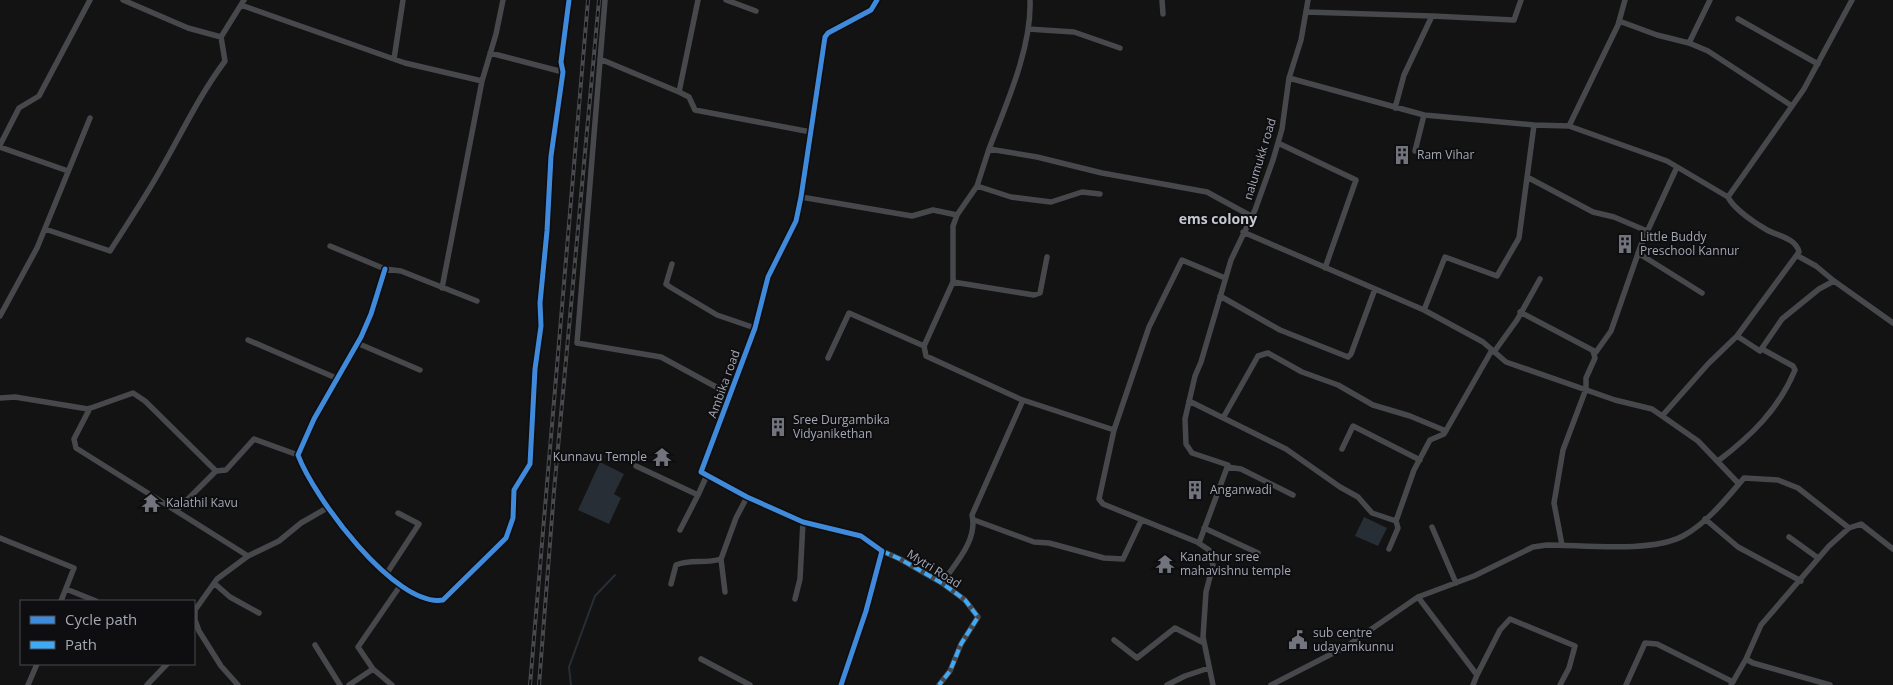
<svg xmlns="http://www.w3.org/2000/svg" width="1893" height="685" font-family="'Open Sans',sans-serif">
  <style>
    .water { fill: #272e35 }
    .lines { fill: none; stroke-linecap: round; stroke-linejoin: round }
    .stream { stroke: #272e35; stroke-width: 2 }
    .minor { stroke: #47484c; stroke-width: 5.5 }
    .rail-casing { stroke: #47494c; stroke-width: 4 }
    .rail { stroke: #0e0d0f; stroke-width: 2; stroke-dasharray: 5.5; stroke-linecap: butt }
    .quiet { stroke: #3fa9f5; stroke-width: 4; stroke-dasharray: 8 4; stroke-linecap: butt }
    .cycleway-casing { stroke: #0e0d0f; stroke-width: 8 }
    .cycleway { stroke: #408adc; stroke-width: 5 }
    .labels { text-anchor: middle; stroke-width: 4; stroke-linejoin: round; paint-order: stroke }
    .poi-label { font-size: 12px; fill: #a4a8b5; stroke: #0e0d0f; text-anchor: start }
    .street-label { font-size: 12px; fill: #a4a8b5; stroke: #0e0d0f }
    .neighbourhood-label { font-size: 14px; font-weight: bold; fill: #c5c7d1; stroke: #0e0d0f }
  </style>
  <rect width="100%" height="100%" fill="#131313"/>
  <path class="water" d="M 600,462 L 624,474 L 614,494 L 621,498 L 609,524 L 578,510 Z
    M 1364,517 L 1387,528 L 1378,546 L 1355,536 Z"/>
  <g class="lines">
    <path class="stream" d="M 571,685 L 569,667 L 595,596 L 615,575"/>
    <path class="minor" d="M 123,0 L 188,28 L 221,37
      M 605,0 L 577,343 L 661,357 L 731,395
      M 698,0 L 679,92 L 689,97 L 695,110 L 811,132
      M 726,0 L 756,11
      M 1030,0 C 1032,47 1006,105 989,149 L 1037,157 L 1102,173 L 1207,192 L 1251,216
      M 1162,0 L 1163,14
      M 1710,0 L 1689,43 L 1708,51 L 1792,106
      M 241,5 L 405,63 L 482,81
      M 1306,12 L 1432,16 L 1404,75 L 1395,108
      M 1432,16 L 1514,20 L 1521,0
      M 1738,19 L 1818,64
      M 1619,21 L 1657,35 L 1689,43
      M 1028,29 L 1074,32 L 1120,48
      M 490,53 L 563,72
      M 394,59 L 403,0
      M 600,59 L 679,92
      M 1289,78 L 1424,115 L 1415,151
      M 1534,125 L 1569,126 L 1667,161 L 1728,197 L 1804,89 L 1852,0
      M 1569,126 L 1618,25 L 1625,0
      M 1278,143 L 1356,180 L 1325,268
      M 0,145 L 19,108 L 39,96 L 90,0
      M 0,147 L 68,171
      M 1527,177 L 1593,212 L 1614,217 L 1647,231
      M 977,186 L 1011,197 L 1051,202 L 1082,192 L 1100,194
      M 801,197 L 912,216 L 933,210 L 957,215
      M 45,229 L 110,251 C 126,226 142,202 157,176 C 180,137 198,97 225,61 L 221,37 L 244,0
      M 1243,232 L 1424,310 L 1483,342 L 1506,362 L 1615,400 L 1652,409 L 1698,441 L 1739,484
      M 330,246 L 385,269 L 401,271 L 477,301
      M 1638,253 L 1702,293
      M 672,264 L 666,284 L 670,287 L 717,315 L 755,328
      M 385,269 L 371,314 L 361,337 L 314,419 L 298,455 C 313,496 395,608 443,600 L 506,538 L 513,518 L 514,490 L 530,464 L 535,369 L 541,326 L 540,303 L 547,231 L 551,156 L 563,72 L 561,62 L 569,0
      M 1834,281 L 1893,323
      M 953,282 L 1034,295 L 1040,293 L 1047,257
      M 442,288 L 482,81 L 496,34 L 503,0
      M 1220,296 L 1280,330 L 1348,357 L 1351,354 L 1375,289
      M 1424,310 L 1445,257 L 1497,276 L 1519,238 L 1534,125 L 1424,115
      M 1520,312 L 1596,352 L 1611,331 L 1641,245 L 1677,167
      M 0,316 L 37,248 L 90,118
      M 1737,336 L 1760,351 L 1782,319 L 1819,289 L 1834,281 L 1816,266 L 1798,256
      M 248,340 L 336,378
      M 357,343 L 420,370
      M 924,346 L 953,282 L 953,226 L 957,215 L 977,186 L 989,149
      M 1494,352 L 1517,320 L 1540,279
      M 828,358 L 849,313 L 924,346 L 926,356 L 1020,399 L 1114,430
      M 0,398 L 15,397 L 88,409 L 133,393 L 145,401 L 216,471 L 226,470 L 254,439 L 298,455
      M 1189,401 L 1286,449 L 1340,487 L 1358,497 L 1372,513 L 1396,521
      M 90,408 L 74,439 L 76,448 L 248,556
      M 1662,416 L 1708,364 L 1737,336 L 1799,252 C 1796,238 1778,236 1767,230 C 1755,223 1734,209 1728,197
      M 1223,418 L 1258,356 L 1268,353 L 1302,372 L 1338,385 L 1373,405 L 1410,416 L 1446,431
      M 1342,449 L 1353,426 L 1420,460
      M 1718,461 C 1751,436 1779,409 1795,370 L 1793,366 L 1762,349
      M 636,466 L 698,495 L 707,475
      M 1227,467 L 1241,469 L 1293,495
      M 177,510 L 216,471
      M 1705,519 L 1738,547 L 1801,581
      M 974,520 L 1034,542 L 1049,543 L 1104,558 L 1123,559 L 1141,521
      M 1432,527 L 1456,583
      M 1204,528 L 1258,553
      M 680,530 L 698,495
      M 1789,537 L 1818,558
      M 0,538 L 74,568 L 61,601
      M 1199,543 L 1228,465 L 1192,453 L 1186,444 L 1185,419 L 1195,376 L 1201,362 L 1231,260 L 1255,210 L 1273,160 L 1282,129 L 1289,78 L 1301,40 L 1308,0
      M 1562,545 L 1554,503 L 1563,450 L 1586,389 L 1586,378 L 1595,358 L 1593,351
      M 1389,549 L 1398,528 L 1396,521 L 1414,470 L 1430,440 L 1444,434 L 1492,350
      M 882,551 L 900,559 L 942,583 L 965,600 L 978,617 L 961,644 L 950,671 L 939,685
      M 387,573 L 419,524 L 398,513
      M 214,583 L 230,597 L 259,613
      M 942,583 C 955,564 978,540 972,515 L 1023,400
      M 671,584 L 676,565 C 690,559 706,564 721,559
      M 66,589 L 96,601
      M 725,592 L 721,559 L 736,518 L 747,497
      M 795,599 L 800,579 L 803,522
      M 1114,640 L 1137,658 L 1175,628 L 1204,643
      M 315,645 L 340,685
      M 701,659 L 750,685
      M 1746,659 L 1753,663 L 1830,685
      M 373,669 L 358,647 L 400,586
      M 1477,675 L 1500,630 L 1510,619 L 1575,646 L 1569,668 L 1560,685
      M 28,685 L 37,664
      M 147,685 L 167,664
      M 238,685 L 221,666 L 199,631 L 195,620 L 195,610 L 217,579 L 248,556 L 279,541 L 301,523 L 327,508
      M 349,685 L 373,669 L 392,685
      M 841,685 L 866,611 L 882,551 L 861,536 L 803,522 L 747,497 L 701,472 L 755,328 L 768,277 L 796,221 L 801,197 L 825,37 L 828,33 L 871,10 L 877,0
      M 1167,685 L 1185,676 L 1209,668
      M 1213,685 L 1203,637 L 1206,592 L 1213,565 L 1209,550 L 1197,542 L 1103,504 L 1099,499 L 1114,430 L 1149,327 L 1182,260 L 1225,278
      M 1271,685 L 1347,646 L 1418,597
      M 1473,685 L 1477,675 L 1418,597 L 1474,576 L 1533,547 L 1547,545 C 1584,545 1651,553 1683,536 C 1707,523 1727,498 1744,478 L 1778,480 L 1798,488 L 1849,528
      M 1626,685 L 1645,643 L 1657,644 L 1733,682
      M 1731,685 L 1746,659 L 1761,625 L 1829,546 L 1849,528 L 1861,524 L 1893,549"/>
    <g class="rail-casing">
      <path id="rail" d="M 530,685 L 588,0
        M 539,685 L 554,491 L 599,0"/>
    </g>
    <use href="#rail" class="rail"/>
    <path class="quiet" d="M 882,551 L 900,559 L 942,583 L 965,600 L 978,617 L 961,644 L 950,671 L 939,685"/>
    <g class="cycleway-casing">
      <path id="cycleway" d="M 385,269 L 371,314 L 361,337 L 314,419 L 298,455 C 313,496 395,608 443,600 L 506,538 L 513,518 L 514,490 L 530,464 L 535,369 L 541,326 L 540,303 L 547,231 L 551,156 L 563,72 L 561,62 L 569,0
        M 841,685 L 866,611 L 882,551 L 861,536 L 803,522 L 747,497 L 701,472 L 755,328 L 768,277 L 796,221 L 801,197 L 825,37 L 828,33 L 871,10 L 877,0"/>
    </g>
    <use href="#cycleway" class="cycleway"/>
  </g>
  <defs>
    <g id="building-bare" transform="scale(1.5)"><path d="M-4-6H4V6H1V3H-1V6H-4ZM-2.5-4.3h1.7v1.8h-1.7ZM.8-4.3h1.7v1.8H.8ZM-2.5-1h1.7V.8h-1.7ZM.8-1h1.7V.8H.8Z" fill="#71747c" stroke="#0e0d0f" stroke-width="2.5" paint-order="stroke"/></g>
    <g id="temple-bare" transform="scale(1.5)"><path d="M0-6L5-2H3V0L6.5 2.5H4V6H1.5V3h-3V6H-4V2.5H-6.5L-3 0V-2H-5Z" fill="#71747c" stroke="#0e0d0f" stroke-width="2.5" paint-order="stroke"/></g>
    <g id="civic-bare" transform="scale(1.5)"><path d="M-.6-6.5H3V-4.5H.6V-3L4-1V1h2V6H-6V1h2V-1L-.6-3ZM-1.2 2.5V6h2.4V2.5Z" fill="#71747c" stroke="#0e0d0f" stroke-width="2.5" paint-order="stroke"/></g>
  </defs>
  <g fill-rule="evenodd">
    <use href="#building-bare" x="1402" y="155"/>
    <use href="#building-bare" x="1625" y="244"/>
    <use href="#building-bare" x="778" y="427"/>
    <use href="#temple-bare" x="662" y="457"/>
    <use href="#building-bare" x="1195" y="490"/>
    <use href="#temple-bare" x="151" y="503"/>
    <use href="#temple-bare" x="1165" y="564"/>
    <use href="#civic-bare" x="1298" y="640"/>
  </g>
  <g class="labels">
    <g class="poi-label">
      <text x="1417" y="159">Ram Vihar</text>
      <text x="1640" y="241">Little Buddy<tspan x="1640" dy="14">Preschool Kannur</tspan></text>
      <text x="793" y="424">Sree Durgambika<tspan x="793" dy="14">Vidyanikethan</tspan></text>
      <text x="647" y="461" text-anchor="end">Kunnavu Temple</text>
      <text x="1210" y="494">Anganwadi</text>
      <text x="166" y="507">Kalathil Kavu</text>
      <text x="1180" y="561">Kanathur sree<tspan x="1180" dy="14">mahavishnu temple</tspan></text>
      <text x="1313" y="637">sub centre<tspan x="1313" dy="14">udayamkunnu</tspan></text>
    </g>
    <g class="street-label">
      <text transform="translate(1260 159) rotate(-73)" y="4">nalumukk road</text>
      <text transform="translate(724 384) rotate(-70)" y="4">Ambika road</text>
      <text transform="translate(934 569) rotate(32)" y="4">Mytri Road</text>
    </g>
    <g class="neighbourhood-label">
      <text x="1218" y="224">ems colony</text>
    </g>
  </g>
  <rect x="20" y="600" width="175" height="65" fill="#0e0d0f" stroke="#4a4b51"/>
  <rect x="30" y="616" width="25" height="8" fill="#408adc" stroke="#4a4b51"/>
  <text x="65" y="625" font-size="15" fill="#a4a8b5">Cycle path</text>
  <rect x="30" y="641" width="25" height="8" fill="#3fa9f5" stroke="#4a4b51"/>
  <text x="65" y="650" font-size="15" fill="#a4a8b5">Path</text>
</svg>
